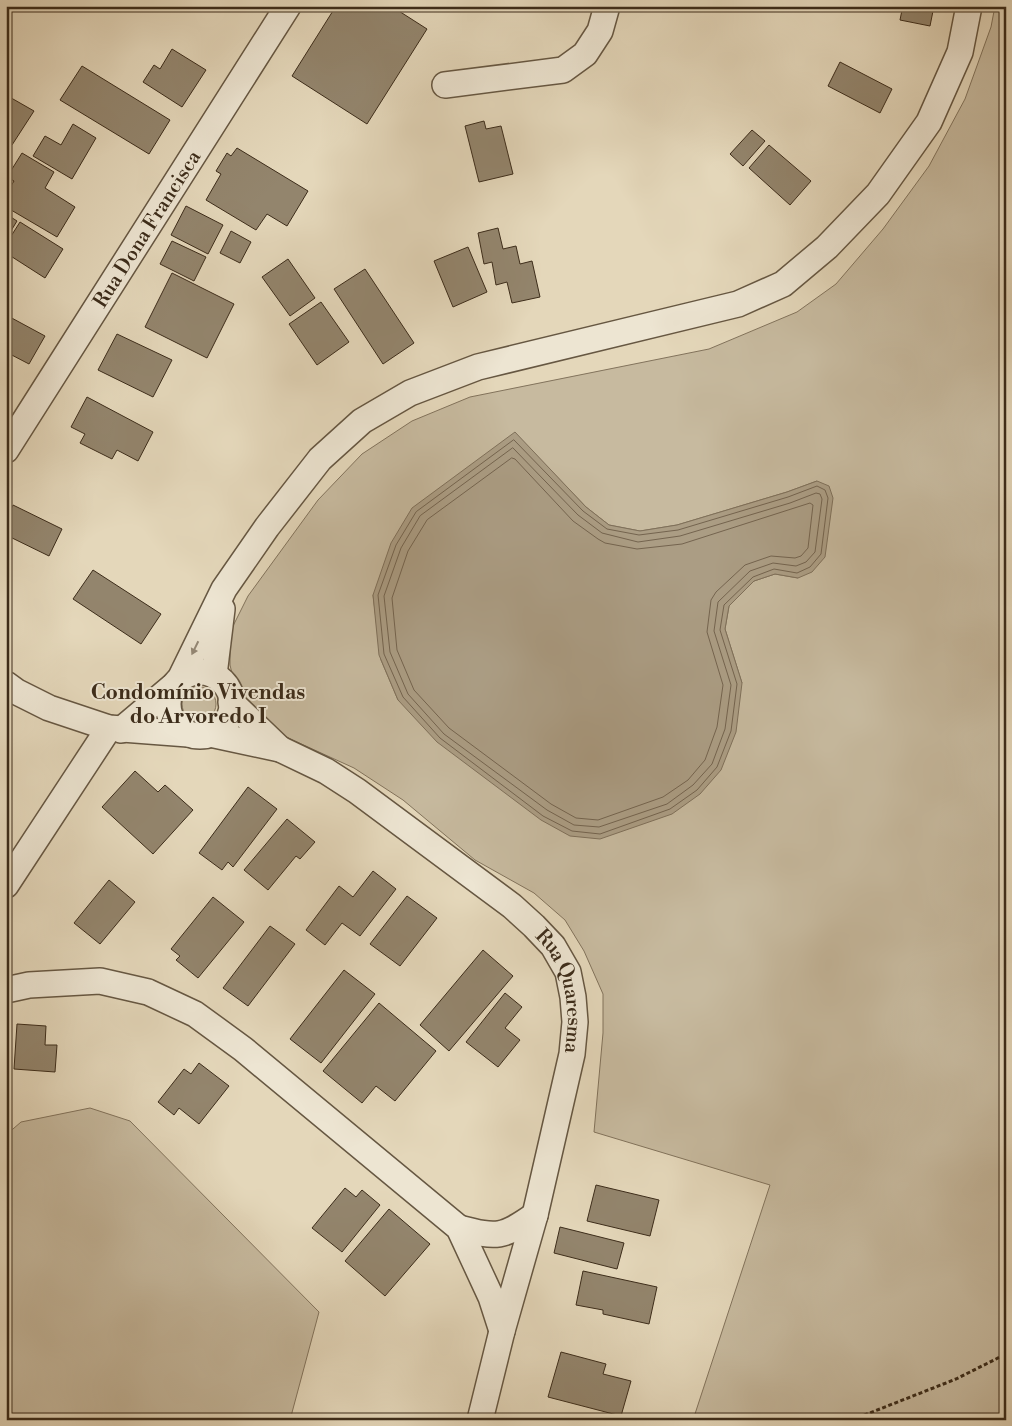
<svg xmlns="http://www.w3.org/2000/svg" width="1012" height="1426" font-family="'Libre Bodoni',serif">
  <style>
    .green { fill: #c7ba9f; stroke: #82735c; fill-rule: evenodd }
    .water { fill: #ab9d84; stroke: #7f705a }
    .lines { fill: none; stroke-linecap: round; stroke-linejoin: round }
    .shore { stroke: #74644f; stroke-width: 1 }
    .building { fill: #93856d; stroke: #3c2c1a }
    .street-casing { stroke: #665742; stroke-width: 28 }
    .path { stroke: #3c2c1a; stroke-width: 3; stroke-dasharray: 4 2.5; stroke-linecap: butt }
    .street { stroke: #ede5d2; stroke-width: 25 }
    .oneway { fill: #948876 }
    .labels { text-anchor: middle; stroke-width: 4; stroke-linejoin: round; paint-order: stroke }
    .street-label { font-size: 20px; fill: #3c2c1a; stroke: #ede5d2 }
    .neighbourhood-label { font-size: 21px; font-weight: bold; fill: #3c2c1a; stroke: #ede5d2 }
  </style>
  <rect width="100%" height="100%" fill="#e4d7ba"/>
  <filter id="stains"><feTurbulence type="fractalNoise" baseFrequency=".004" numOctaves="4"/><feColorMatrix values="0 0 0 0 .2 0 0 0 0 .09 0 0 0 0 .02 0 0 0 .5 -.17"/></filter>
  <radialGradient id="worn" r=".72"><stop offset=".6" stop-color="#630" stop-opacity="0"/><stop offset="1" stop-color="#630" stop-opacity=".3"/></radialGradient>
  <path class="green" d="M 995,6 L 1006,6 L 1006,1420 L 693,1420 L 770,1185 L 594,1132 L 603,1033 L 603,994 L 584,951 L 565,920 L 534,893 L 475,860 L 403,800 L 354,768 L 286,737 L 256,713 L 236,690 L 230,665 L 230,632 L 248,596 L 318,500 L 362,454 L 412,421 L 470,397 L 709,349 L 797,312 L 836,284 L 883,229 L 929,166 L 965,99 L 991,27 ZM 515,433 L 586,507 L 609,525 L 640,531 L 677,525 L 787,492 L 817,481 L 798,578 L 775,574 L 754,581 L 729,606 L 725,629 L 742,683 L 398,700 L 381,660 L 373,595 Z
    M182 704a17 17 0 1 1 34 0a17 17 0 1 1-34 0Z
    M 90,1108 L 130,1121 L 319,1312 L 290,1420 L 6,1420 L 6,1135 L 21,1122 Z"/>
  <path class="water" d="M 515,432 L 586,507 L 609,525 L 640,531 L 677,525 L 787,492 L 817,481 L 829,486 L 833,498 L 825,557 L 812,572 L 798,578 L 775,574 L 754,581 L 729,606 L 725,629 L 742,683 L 736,732 L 721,770 L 700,794 L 672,814 L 600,839 L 570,836 L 541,820 L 437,742 L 398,700 L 379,655 L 373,595 L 391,543 L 412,508 Z"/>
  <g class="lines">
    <path class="shore" d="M 514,440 L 583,511 L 607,529 L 639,535 L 678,530 L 788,497 L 817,486 L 825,490 L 828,498 L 821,554 L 810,567 L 797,573 L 774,569 L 753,577 L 724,605 L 720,630 L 737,684 L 731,731 L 717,767 L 697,790 L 670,809 L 600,834 L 572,831 L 543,816 L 440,738 L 403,697 L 384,654 L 378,595 L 396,545 L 416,512 Z
      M 513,448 L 578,515 L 602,533 L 638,542 L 680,536 L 790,503 L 816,493 L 820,494 L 822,499 L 815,552 L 806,562 L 796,566 L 773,563 L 750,571 L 718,602 L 714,631 L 731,685 L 725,729 L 712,764 L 693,785 L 667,804 L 599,827 L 574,825 L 547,810 L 444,734 L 408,694 L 390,652 L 384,596 L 401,548 L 420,516 Z
      M 512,458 L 515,459 L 573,521 L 598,539 L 605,543 L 637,549 L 682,544 L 810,503 L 813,505 L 808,548 L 801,556 L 795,558 L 771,556 L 745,565 L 716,592 L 711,600 L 707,632 L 723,685 L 717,727 L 705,760 L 688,780 L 663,797 L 598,820 L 576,818 L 551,804 L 449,728 L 414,690 L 397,650 L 392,598 L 408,551 L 427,520 Z"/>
  </g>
  <path class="building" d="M 336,6 L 391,6 L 427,29 L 367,124 L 292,76 Z
    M 883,6 L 934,6 L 930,26 L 900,20 L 902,10 Z
    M 172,49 L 206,70 L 182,107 L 143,82 L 154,65 L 160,69 Z
    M 840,62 L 892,89 L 880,113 L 828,86 Z
    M 82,66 L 170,120 L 149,154 L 60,100 Z
    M 6,95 L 34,111 L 12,145 L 6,141 Z
    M 484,121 L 486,129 L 501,126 L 513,174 L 479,182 L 465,126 Z
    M 73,124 L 96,138 L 72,179 L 33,156 L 45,136 L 61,145 Z
    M 752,130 L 765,141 L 743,166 L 730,154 Z
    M 769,145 L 811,181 L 790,205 L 749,168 Z
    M 237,148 L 308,191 L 287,226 L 267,214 L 256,230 L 206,200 L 221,174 L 216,171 L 227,153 L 231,156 Z
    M 22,153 L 54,172 L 45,188 L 75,207 L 57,237 L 6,207 L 6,194 L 14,181 L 7,177 Z
    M 186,206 L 223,225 L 208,254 L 171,235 Z
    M 6,214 L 17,221 L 6,239 Z
    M 20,222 L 63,249 L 45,278 L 6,253 L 6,244 Z
    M 498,228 L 503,249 L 516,246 L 520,264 L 532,261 L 540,297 L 512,303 L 507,282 L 496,285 L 492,262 L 484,264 L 478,233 Z
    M 231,231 L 251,242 L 240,263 L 220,253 Z
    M 172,241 L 206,257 L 194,281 L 160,264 Z
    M 468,247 L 487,292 L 453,307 L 434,261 Z
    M 288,259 L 315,298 L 290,316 L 262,277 Z
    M 365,269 L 414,343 L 383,364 L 334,289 Z
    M 172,273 L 234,304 L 207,358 L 145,327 Z
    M 321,302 L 349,342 L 317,365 L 289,324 Z
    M 8,316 L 45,336 L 29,364 L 6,352 L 6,320 Z
    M 117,334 L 172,360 L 153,397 L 98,370 Z
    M 87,397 L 153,432 L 138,461 L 117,450 L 112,459 L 80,443 L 85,434 L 71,427 Z
    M 13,505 L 62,529 L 49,556 L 6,535 L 11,523 L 6,520 L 6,519 Z
    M 93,570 L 161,614 L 141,644 L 73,599 Z
    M 135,771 L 158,792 L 165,785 L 193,810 L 153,854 L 102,807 Z
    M 248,787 L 277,809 L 233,867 L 228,862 L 222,870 L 199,853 Z
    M 287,819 L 315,842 L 300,859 L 296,856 L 268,890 L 244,870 Z
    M 373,871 L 396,889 L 360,936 L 342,923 L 325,945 L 306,930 L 339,886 L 353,897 Z
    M 109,880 L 135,902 L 100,944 L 74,923 Z
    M 407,896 L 437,918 L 400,966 L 370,944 Z
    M 213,897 L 244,922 L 198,978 L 176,960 L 180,956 L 171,949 Z
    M 270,926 L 295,944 L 248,1006 L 223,988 Z
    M 483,950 L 513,976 L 449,1051 L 420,1025 Z
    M 344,970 L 375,994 L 321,1063 L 290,1039 Z
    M 505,993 L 522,1007 L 505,1028 L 520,1040 L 498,1067 L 466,1042 Z
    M 379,1003 L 436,1051 L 395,1101 L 376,1086 L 362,1103 L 323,1071 Z
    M 17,1024 L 46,1026 L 45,1045 L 57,1045 L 55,1072 L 14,1069 Z
    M 199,1063 L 229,1086 L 199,1124 L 179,1108 L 174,1115 L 158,1102 L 184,1069 L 191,1074 Z
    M 596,1185 L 659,1200 L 650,1236 L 587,1221 Z
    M 345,1188 L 356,1197 L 362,1190 L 380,1205 L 342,1252 L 312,1228 Z
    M 389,1209 L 430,1244 L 385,1296 L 345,1261 Z
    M 560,1227 L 624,1243 L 617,1269 L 554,1253 Z
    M 583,1271 L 657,1287 L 649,1324 L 603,1314 L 603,1310 L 576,1305 Z
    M 561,1352 L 606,1364 L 603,1374 L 631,1381 L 621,1416 L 548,1397 Z"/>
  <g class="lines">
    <g class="street-casing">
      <g id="street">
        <path d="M 445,85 L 563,70 L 585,54 L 600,31 L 607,6"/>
        <path id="s1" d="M 6,450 L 288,6"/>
        <circle cx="200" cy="704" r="32"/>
        <path d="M 214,675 L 222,609"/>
        <path d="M 180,679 L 224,589 L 267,527 L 320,459 L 362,421 L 410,393 L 478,367 L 738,304 L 783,284 L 827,247 L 878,194 L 929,122 L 960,52 L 969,6"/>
        <path d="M 6,684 L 17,692 L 49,708 L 109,728 L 188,734"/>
        <path d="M 231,702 L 280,749"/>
        <path d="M 121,730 L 172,687"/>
        <path id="s2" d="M 210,734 L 280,749 L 326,771 L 357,791 L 512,906 L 534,926 L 553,946 L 568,972 L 573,997 L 575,1022 L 572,1054 L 535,1215 L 502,1331 L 480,1420"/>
        <path d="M 6,885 L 109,728"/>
        <path d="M 6,990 L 29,985 L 100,981 L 148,992 L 195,1014 L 243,1049 L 459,1228 L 491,1297 L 502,1331"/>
        <path d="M 459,1228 C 498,1238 502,1238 535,1215"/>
      </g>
    </g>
    <path class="path" d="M 852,1420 L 956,1379 L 1006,1354"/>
    <use href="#street" class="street"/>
  </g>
  <defs><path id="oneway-solid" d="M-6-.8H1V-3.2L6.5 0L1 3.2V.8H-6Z" transform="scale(1.25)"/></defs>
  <use class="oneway" href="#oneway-solid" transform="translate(195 648) rotate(116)"/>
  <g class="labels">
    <g class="street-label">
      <text dy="7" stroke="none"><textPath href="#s1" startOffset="262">Rua Dona Francisca</textPath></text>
      <text dy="7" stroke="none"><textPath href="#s2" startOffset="456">Rua Quaresma</textPath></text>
    </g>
    <g class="neighbourhood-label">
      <text x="198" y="699">Condomínio Vivendas<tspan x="198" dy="24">do Arvoredo I</tspan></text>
    </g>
  </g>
  <rect width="1012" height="1426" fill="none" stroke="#e4d7ba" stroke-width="25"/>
  <rect x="8" y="8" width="997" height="1411" fill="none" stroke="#3c2c1a" stroke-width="2.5"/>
  <rect x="12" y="12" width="987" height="1401" fill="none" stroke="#3c2c1a"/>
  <rect width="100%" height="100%" filter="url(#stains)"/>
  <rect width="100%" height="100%" fill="url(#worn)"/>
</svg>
